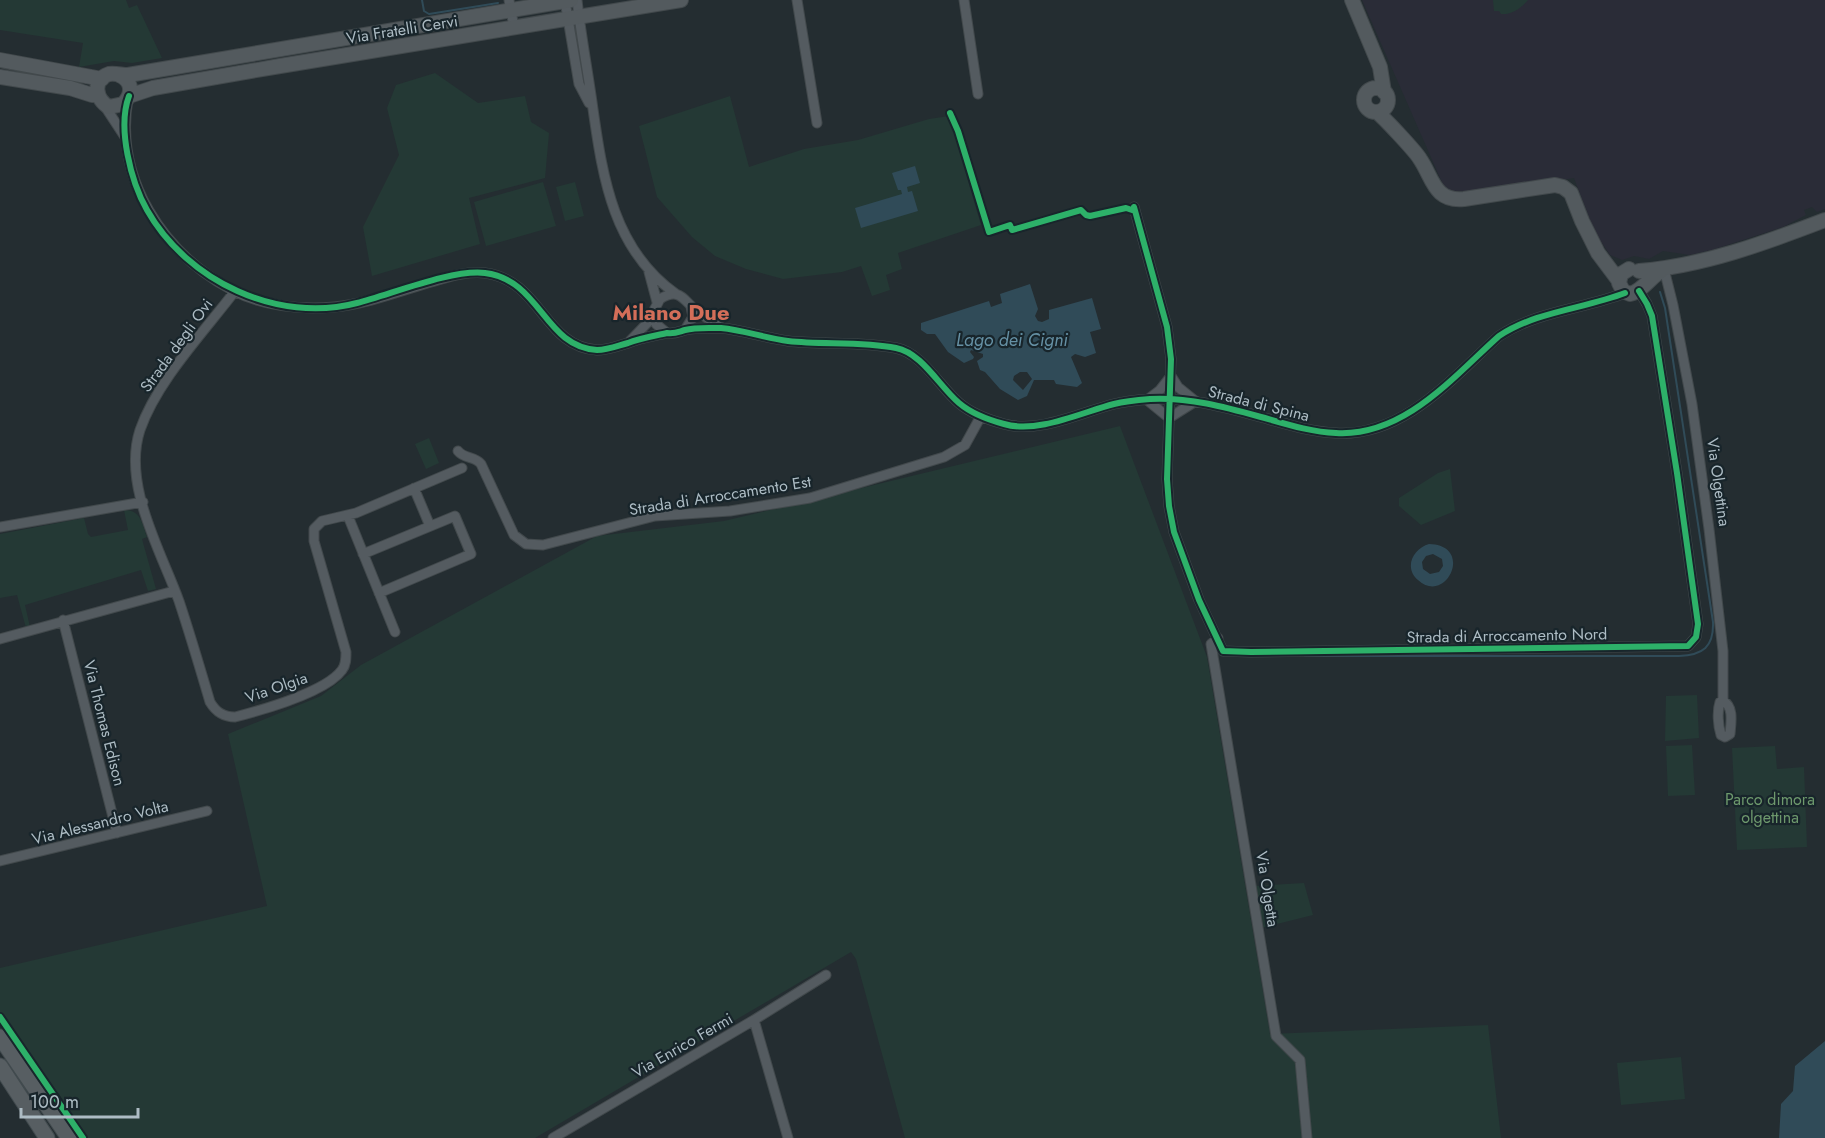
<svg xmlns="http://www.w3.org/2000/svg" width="1825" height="1138" font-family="Jost,sans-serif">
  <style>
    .medical { fill: #2a2c37 }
    .green { fill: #243935 }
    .water { fill: #304b58; fill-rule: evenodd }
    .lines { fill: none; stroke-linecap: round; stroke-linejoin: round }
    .stream { stroke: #304b58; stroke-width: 2 }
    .street-casing { stroke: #42494c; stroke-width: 11 }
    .secondary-casing { stroke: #42494c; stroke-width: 16 }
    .primary-casing { stroke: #414a4e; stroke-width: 17 }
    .street { stroke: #545b60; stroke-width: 9 }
    .secondary { stroke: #535a5e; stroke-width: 14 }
    .primary { stroke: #575e62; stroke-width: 15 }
    .cycleway-casing { stroke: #18252b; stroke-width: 10 }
    .cycleway { stroke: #2db169; stroke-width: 6 }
    .labels { text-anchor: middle; stroke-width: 4.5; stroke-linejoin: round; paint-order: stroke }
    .street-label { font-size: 16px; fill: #adbcc4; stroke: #18252b }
    .park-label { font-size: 16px; fill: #6e996d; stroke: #18252b }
    .water-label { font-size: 18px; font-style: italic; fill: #6590a4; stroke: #18252b }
    .district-label { font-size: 22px; font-weight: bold; fill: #d36e59; stroke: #18252b }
  </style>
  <rect width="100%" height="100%" fill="#242d31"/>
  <path class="medical" d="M 1362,0 L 1825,0 L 1825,209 L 1817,212 L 1812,207 L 1804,210 L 1806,215 L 1783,227 L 1712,250 L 1690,255 L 1663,251 L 1649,259 L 1634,256 L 1622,260 L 1610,255 L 1594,231 L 1574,178 L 1470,195 L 1452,192 L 1444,187 Z"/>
  <path class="green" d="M 0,0 L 126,0 L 129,8 L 137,5 L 162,58 L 132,63 L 114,61 L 79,67 L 83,43 L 0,30 Z
    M 1493,0 L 1528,0 C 1521,8 1512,15 1501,14 L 1499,11 L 1494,11 Z
    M 435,73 L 478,103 L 525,96 L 531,122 L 549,133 L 545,178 L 469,198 L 480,244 L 372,276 L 363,227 L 399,155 L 387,108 L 396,85 Z
    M 730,96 L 749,167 L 804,149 L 858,140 L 929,119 L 949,116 L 981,225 L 898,253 L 902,269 L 886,275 L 890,290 L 872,296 L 861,266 L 842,272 L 783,279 L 746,269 L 715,256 L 692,237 L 657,197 L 639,126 Z
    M 543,182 L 556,226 L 486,246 L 474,202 Z
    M 575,182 L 584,216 L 565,221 L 556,187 Z
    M 1120,426 L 1207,657 L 1270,1034 L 1488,1025 L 1501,1138 L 905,1138 L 856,959 L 851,952 L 535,1138 L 87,1138 L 0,1012 L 0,968 L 267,906 L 228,734 L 321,696 L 361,665 L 597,536 L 724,521 Z
    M 429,438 L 439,463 L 426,469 L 415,444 Z
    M 1450,469 L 1455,511 L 1421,525 L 1399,506 L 1399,498 L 1438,473 Z
    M 124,510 C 141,510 142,523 147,537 L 142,539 L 156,589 L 148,591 L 141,570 L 25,605 L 30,627 L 26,628 L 17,595 L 0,598 L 0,534 L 84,518 L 88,534 L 91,537 L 128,530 Z
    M 1697,695 L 1699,738 L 1665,741 L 1666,696 Z
    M 1692,745 L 1695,795 L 1668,796 L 1666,746 Z
    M 1775,746 L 1777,769 L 1804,767 L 1807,847 L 1737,850 L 1732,748 Z
    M 1304,883 L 1313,915 L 1261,928 L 1254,886 Z
    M 1681,1057 L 1685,1099 L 1621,1105 L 1617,1063 Z"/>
  <path class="water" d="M 915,166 L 920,183 L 907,187 L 908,192 L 912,191 L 918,211 L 861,228 L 855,208 L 902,194 L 901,190 L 898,190 L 892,173 Z
    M 1030,284 L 1038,309 L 1035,316 L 1038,321 L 1042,322 L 1049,319 L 1049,310 L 1092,298 L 1101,329 L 1090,332 L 1096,353 L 1085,357 L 1075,354 L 1071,357 L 1082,383 L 1077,387 L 1056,384 L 1054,380 L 1034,380 L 1027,396 L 1018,400 L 1000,389 L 985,372 L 980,370 L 977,361 L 983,357 L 983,354 L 971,350 L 970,352 L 974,357 L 973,359 L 964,363 L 948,352 L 935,334 L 927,334 L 921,330 L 921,323 L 989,301 L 991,307 L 1002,303 L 1000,294 ZM 1020,372 L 1027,372 L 1032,379 L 1023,390 L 1013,380 L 1014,376 Z
    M 1429,544 C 1475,545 1446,606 1418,580 C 1403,567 1414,548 1429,544 ZM 1433,554 L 1442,559 L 1443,566 L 1439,572 L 1430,574 L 1423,569 L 1422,562 L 1426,556 Z
    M 1825,1041 L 1825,1138 L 1779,1138 L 1781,1104 L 1793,1091 L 1795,1066 Z"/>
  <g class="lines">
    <path class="stream" d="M 422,0 L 424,11 L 429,14 L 498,3
      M 1305,656 L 1679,656 C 1703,655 1714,647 1713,622 L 1665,308 L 1660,292"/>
    <g class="street-casing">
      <path id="street" d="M 509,0 L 514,27
        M 577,0 C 581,36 588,72 593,109 C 603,180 614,250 676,294
        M 797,0 L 817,123
        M 964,0 L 978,94
        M 565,1 L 579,84 L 589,103
        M 128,99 C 114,179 163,253 232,290 C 262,306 301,310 334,307 C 367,304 400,291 431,282 C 449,277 466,271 485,273 C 541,280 544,347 597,350 C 608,350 617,346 628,343 C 640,338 654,336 667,333 C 675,334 678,332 685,330 C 695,327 710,328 721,328 C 743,330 765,338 788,341 C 823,345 861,341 896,348 C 922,353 939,386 959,403 C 972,414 989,420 1004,424 C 1038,434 1082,412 1114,404 C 1126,401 1138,400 1150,399 C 1189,397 1225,407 1261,417 C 1286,424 1311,432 1336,433 C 1404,437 1453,377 1499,336 C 1537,311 1583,309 1625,293
        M 104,105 L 125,137
        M 1134,207 L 1167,327 L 1171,359 L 1167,479 L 1169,506 L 1174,532 L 1199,600 L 1223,651 L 1251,652 L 1688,646 L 1696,637 L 1698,624 L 1677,473 L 1652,316 L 1647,304 L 1639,291
        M 1664,269 L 1673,305 L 1692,404 L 1709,529 L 1723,651 L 1723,701
        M 649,272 L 657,302
        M 235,291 C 203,333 157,381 140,430 C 122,485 161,551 179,601 C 190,634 200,668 210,702 C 216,712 223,717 235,717 C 262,710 326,692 342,670 C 346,665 346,659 346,652 L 314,541 L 314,529 L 322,521 L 356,513 L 462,468
        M 685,330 L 693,317 L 691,307
        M 667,333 L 656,324 L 653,312 L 660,299 C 681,286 684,302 697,311 C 705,317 714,322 722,328
        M 629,342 L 653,317
        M 1169,418 L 1147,400 L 1160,390 L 1171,376 L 1178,387 L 1194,400
        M 1169,418 L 1196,401
        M 458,451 C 464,459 475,456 481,464 L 514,535 L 526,544 L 543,545 L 655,516 L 730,511 L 810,498 L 944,457 L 965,445 L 981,416
        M 414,488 L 430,526
        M 348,516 L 395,632
        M 0,527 L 143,502
        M 363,554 L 455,516 L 471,554 L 379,593
        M 63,620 L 117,833
        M 1218,638 L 1211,644 L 1276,1036 L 1300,1060 L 1307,1138
        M 0,639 L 174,591
        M 1723,701 C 1734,706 1731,723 1730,734 L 1725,737 L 1721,735 C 1718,726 1717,711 1720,702 Z
        M 0,861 L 207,811
        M 754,1020 L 788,1138
        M 553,1138 L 754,1020 L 826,975"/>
    </g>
    <g class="secondary-casing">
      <path id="secondary" d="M 1352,0 L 1380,67 L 1384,92
        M 0,60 L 102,79
        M 119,75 C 133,81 133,94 123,104 L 109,107 C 96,100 91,80 109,74 C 115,73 122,75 128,75 L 571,0
        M 0,77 L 70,88 L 92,95 L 97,95
        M1364 100a12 12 0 1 1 24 0a12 12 0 1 1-24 0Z
        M 129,96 L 153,88 L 280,66 L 681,0
        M 1376,112 C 1381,114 1416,152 1420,159 C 1433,178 1434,202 1464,199 L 1555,185 L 1563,187 L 1571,193 L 1582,221 L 1598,253 L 1619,281
        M 1629,269 L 1621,274 L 1619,283 L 1623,291 L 1630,294 C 1641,292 1651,277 1662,270
        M 1639,271 C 1703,266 1765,243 1825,220"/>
    </g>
    <g class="primary-casing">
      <path id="primary" d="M 0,1037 L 69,1138
        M 0,1066 L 47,1138"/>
    </g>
    <use href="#street" class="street"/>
    <use href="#secondary" class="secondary"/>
    <use href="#primary" class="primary"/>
    <g class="cycleway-casing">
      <path id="cycleway" d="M 129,96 C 117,128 131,182 147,210 C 187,281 278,324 357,303 C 392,294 452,269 485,273 C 541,280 544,347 597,350 C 608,350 617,346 628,343 C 640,338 654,336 667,333 C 675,334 678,332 685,330 C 695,327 710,328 721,328 C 743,330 765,338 788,341 C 823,345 861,341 896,348 C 922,353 939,386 959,403 C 972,414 989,420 1004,424 C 1038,434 1082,412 1114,404 C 1126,401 1138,400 1150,399 C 1189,397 1225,407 1261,417 C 1286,424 1311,432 1336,433 C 1404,437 1453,377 1499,336 C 1537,311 1583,309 1625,293
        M 950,113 L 958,131 L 989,232 L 1010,225 L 1012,230 L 1081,210 L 1086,215 L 1090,216 L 1126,208 L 1135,211
        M 1134,207 L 1167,327 L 1171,359 L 1167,479 L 1169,506 L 1174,532 L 1199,600 L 1223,651 L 1251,652 L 1688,646 L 1696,637 L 1698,624 L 1677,473 L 1652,316 L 1647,304 L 1639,291
        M 0,1017 L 83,1138"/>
    </g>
    <use href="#cycleway" class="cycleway"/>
  </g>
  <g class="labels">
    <g class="street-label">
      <text transform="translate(402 29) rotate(-9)" y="6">Via Fratelli Cervi</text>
      <text transform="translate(176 345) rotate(-54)" y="6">Strada degli Ovi</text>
      <text transform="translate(1259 403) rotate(14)" y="6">Strada di Spina</text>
      <text transform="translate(1719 482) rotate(82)" y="6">Via Olgettina</text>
      <text transform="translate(720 495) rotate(-9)" y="6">Strada di Arroccamento Est</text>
      <text transform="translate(1507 635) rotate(-1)" y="6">Strada di Arroccamento Nord</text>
      <text transform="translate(276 687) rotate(-19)" y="6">Via Olgia</text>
      <text transform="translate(105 723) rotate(76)" y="6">Via Thomas Edison</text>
      <text transform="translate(100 822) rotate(-14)" y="6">Via Alessandro Volta</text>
      <text transform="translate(1268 889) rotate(81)" y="6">Via Olgetta</text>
      <text transform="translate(682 1045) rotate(-30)" y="6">Via Enrico Fermi</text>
    </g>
    <g class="park-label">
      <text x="1770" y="805">Parco dimora<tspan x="1770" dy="18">olgettina</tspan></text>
    </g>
    <g class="water-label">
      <text x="1012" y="346">Lago dei Cigni</text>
    </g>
    <g class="district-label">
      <text x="671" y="320">Milano Due</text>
    </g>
  </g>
  <path d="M21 1108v9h117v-9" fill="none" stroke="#adbcc4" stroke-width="3"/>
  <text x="30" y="1108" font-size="18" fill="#adbcc4" stroke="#18252b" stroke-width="4.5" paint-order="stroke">100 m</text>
</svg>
